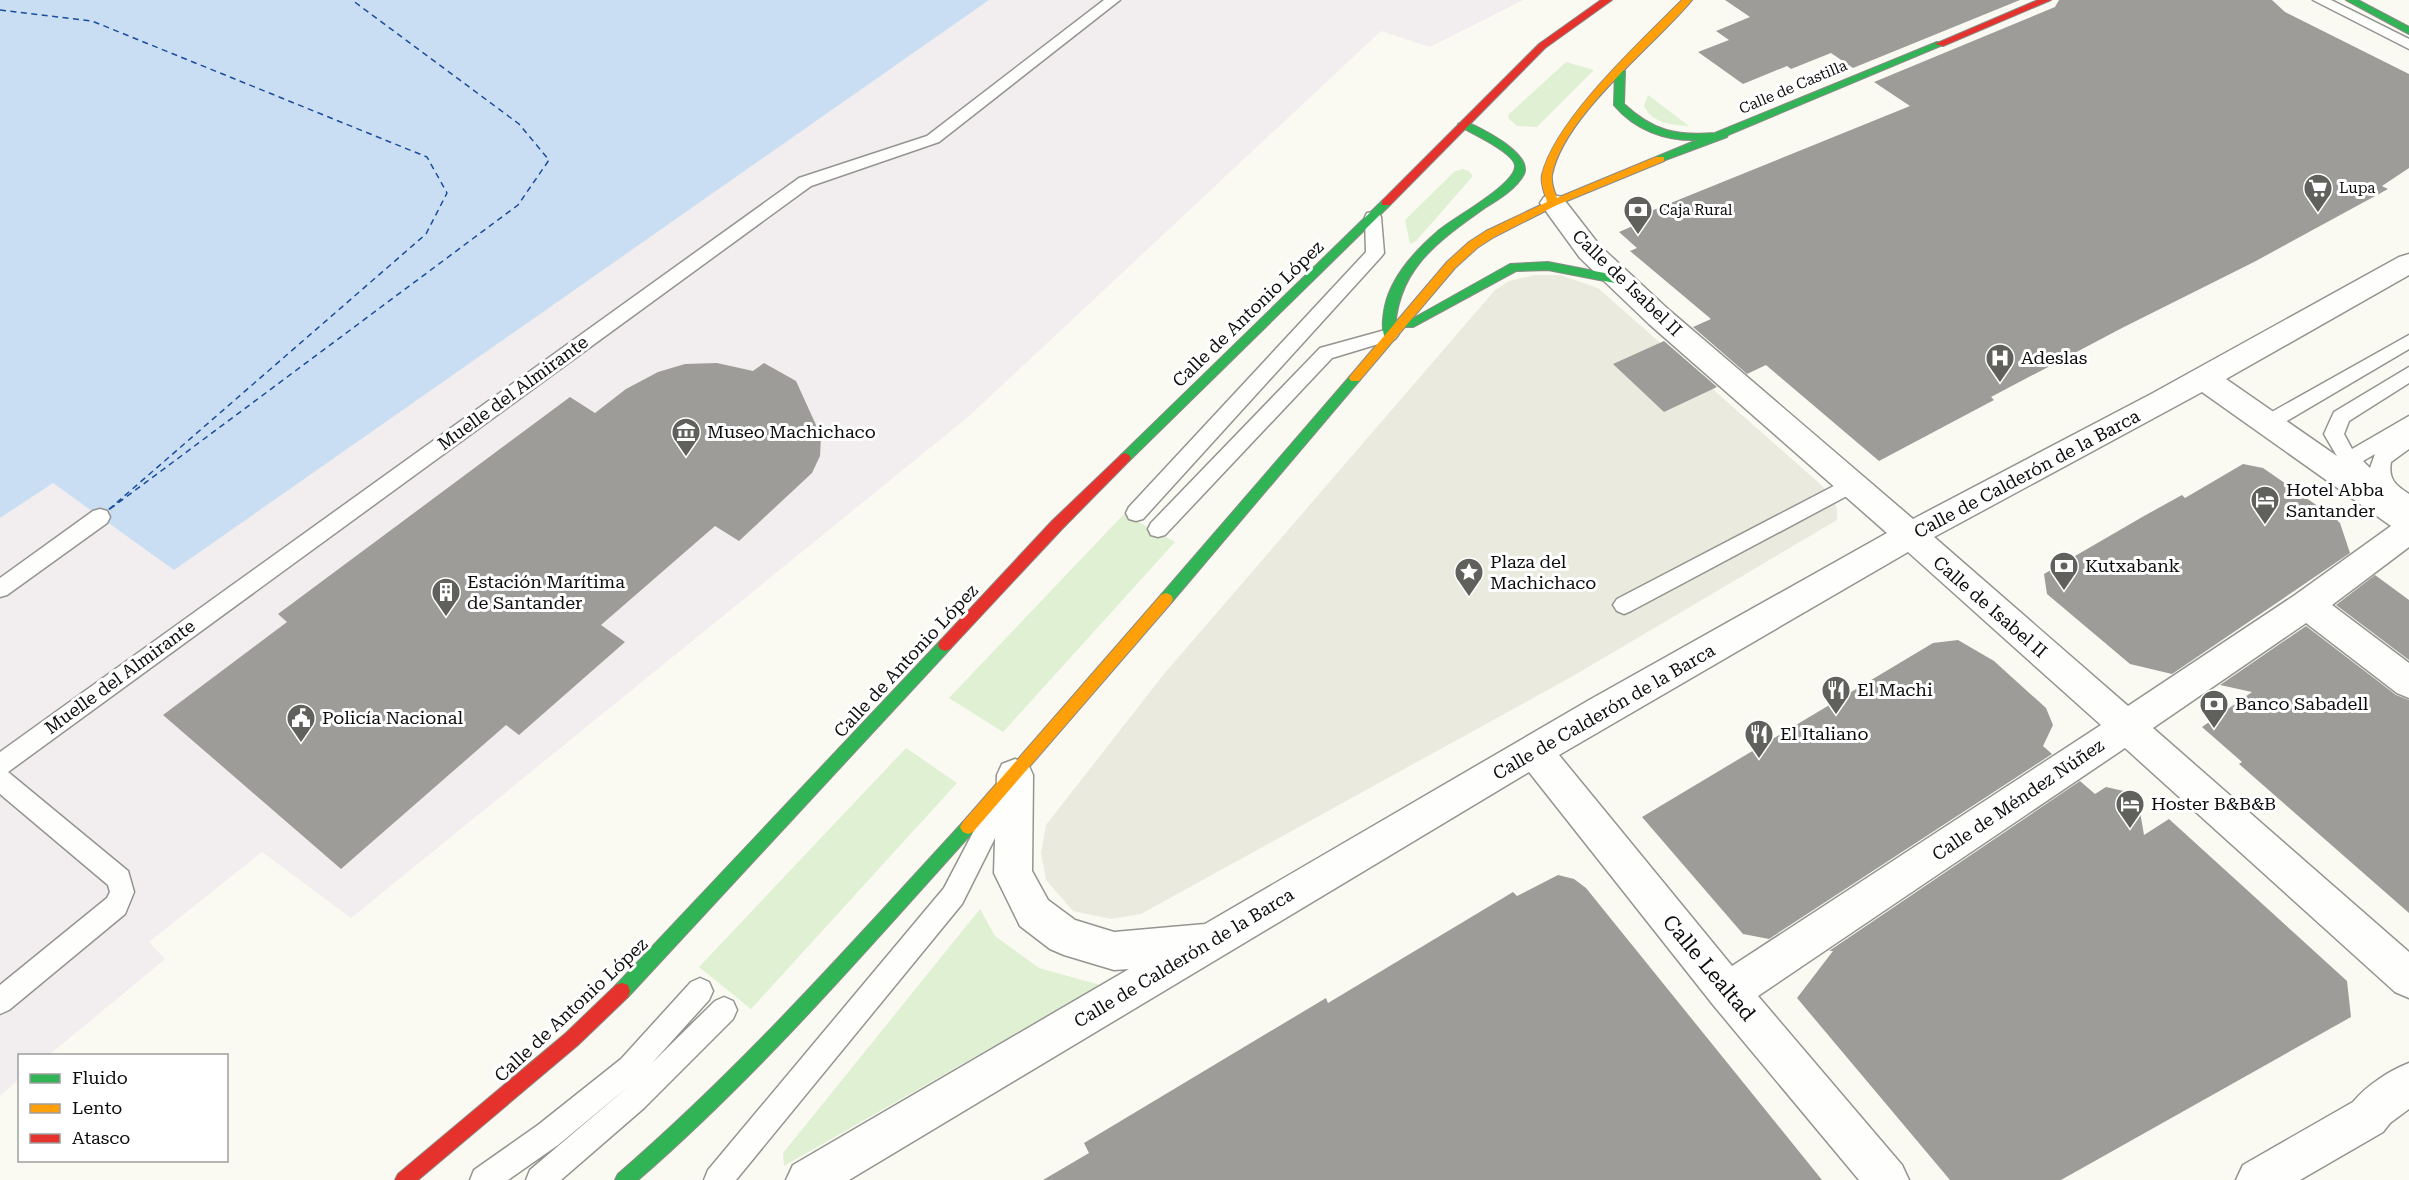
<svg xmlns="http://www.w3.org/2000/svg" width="2409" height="1180" font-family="'Roboto Serif',serif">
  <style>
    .industrial { fill: #f2edee }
    .green { fill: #dff0d3 }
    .plaza { fill: #eaeade }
    .water { fill: #cadef3 }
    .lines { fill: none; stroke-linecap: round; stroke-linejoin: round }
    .ferry { stroke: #1a4d9c; stroke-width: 1.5; stroke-dasharray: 6 4.5; stroke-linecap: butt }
    .building { fill: #9e9c98 }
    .lane-casing { stroke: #949490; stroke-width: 3 }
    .street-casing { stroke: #949490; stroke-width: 3 }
    .fast-casing { stroke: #8a8a87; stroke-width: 2 }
    .slow-casing { stroke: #8a8a87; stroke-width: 2 }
    .jam-casing { stroke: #8a8a87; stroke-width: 2 }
    .lane { fill: #fefefd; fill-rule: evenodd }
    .street { fill: #fefefd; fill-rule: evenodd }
    .fast { fill: #30b455; fill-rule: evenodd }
    .slow { fill: #ff9f0a; fill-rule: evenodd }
    .jam { fill: #e5322d; fill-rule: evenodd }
    .labels { text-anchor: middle; stroke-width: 6; stroke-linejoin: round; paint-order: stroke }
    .far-street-label { font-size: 15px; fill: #0d0d0d; stroke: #fff }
    .far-poi-label { font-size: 15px; fill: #0d0d0d; stroke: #fff; text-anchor: start }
    .street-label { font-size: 18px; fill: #0d0d0d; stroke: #fff }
    .poi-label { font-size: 18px; fill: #0d0d0d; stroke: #fff; text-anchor: start }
    .near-street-label { font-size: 21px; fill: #0d0d0d; stroke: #fff }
  </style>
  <rect width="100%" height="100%" fill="#fafaf2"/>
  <path class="industrial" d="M 989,0 L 1523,0 L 1430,47 L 1381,31 L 968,417 L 351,918 L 262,852 L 149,942 L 165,959 L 49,1055 L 20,1056 L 19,1079 L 0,1096 L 0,518 L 52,482 L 174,569 Z"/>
  <path class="green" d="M 1566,62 L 1594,70 L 1537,127 L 1517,126 L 1509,119 L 1508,115 Z
    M 1648,95 L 1689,126 C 1671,125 1652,123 1644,106 Z
    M 1463,169 L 1469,171 L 1473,176 L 1416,241 L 1410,244 L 1405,220 L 1455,171 Z
    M 1124,514 L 1175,542 L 1003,732 L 949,698 Z
    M 906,748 L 957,783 L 751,1009 L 699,967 Z
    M 980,909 L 995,936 L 1039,968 L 1100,985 L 784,1166 L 783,1153 Z"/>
  <path class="plaza" d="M 1535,275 L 1560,275 L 1598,288 L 1819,483 L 1831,495 L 1837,509 L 1837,520 L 1573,676 L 1141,914 L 1111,919 L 1073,911 L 1046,880 L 1041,853 L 1046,825 L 1164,674 L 1495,290 L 1509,281 Z"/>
  <path class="water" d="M 0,0 L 989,0 L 174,570 L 53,483 L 0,518 Z"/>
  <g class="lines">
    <path class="ferry" d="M 0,10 L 92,21 L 427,157 L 447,193 L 426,234 L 107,511
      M 110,509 L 518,205 L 549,160 L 519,124 L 352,0"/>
  </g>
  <path class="building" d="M 1725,0 L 2020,0 L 1853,68 L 1831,53 L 1791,69 L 1787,66 L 1743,84 L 1698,52 L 1729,40 L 1716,31 L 1750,17 Z
    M 2059,0 L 2272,0 L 2285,12 L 2409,74 L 2409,168 L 2382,186 L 2388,189 L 2254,262 L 2122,328 L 1991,397 L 1994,400 L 1879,461 L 1766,365 L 1747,374 L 1693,327 L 1711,319 L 1630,251 L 1637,248 L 1619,232 L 1642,222 L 1636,217 L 1910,106 L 1874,82 L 2055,7 Z
    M 1664,341 L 1717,387 L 1664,412 L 1613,364 Z
    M 717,363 L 753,371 L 764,363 L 796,381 L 821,436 L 820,456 L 812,473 L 739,541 L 715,526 L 601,625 L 625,642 L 519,735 L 506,725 L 341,869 L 163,715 L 287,622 L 278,614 L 570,397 L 595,413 L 626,389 L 658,372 L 685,364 Z
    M 2243,464 L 2263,468 L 2335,518 L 2340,523 L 2350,553 L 2172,674 L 2130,664 L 2047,594 L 2044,574 L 2144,516 L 2182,495 L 2185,498 Z
    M 2375,575 L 2409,600 L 2409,660 L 2336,605 Z
    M 2306,626 L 2396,695 L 2409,700 L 2409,913 L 2239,764 L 2242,762 L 2202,727 L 2252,692 L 2220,685 Z
    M 1958,640 L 1994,661 L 2046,708 L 2053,725 L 2043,746 L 2052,754 L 1769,939 L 1743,934 L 1642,817 L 1933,643 Z
    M 2080,781 L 2095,794 L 2106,787 L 2137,794 L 2144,835 L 2169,819 L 2347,981 L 2351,1017 L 2061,1180 L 1950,1180 L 1797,998 L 1833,951 L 1829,951 Z
    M 1558,875 L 1574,879 L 1586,888 L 1822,1180 L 1043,1180 L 1089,1153 L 1084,1143 L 1326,998 L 1328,1003 L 1513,892 L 1517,896 Z"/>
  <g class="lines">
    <g class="lane-casing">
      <path id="lane" d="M 1104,0 L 1120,0 L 939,142 L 811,186 L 8,772 L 128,871 L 134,892 L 125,914 L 9,1010 L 0,1014 L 0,985 L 107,898 L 110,892 L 108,885 L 0,794 L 0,752 L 799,178 L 927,136 Z
        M 2313,0 L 2331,0 L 2409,39 L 2409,49 Z
        M 1373,212 L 1379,213 L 1381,217 L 1384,253 L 1381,257 L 1143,519 L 1136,521 L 1129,519 L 1126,513 L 1129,507 L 1366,252 L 1365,217 L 1367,213 Z
        M 1389,329 L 1395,331 L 1398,335 L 1395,339 L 1332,358 L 1165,535 L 1158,537 L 1151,535 L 1148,529 L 1151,523 L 1320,348 Z
        M 2409,335 L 2409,349 L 2275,428 L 2268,430 L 2261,428 L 2258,423 L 2261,418 Z
        M 2409,367 L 2409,383 L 2349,421 L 2344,434 L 2352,449 L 2409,416 L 2409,449 L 2391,462 C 2388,479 2395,485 2409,494 L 2409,512 L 2381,495 L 2348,470 L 2338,474 L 2331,472 L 2328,467 L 2338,458 L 2324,434 L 2334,412 ZM 2375,454 L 2370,468 L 2363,461 Z
        M 1853,476 L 1860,479 L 1863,484 L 1860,489 L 1631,611 L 1624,614 L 1617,611 L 1613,605 L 1617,599 Z
        M 100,509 L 107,511 L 110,517 L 107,523 L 7,595 L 0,597 L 0,578 L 93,511 Z
        M 997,799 L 1005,802 L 1009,810 L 962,904 L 736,1180 L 704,1180 L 708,1170 L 944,888 L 989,802 Z
        M 700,978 L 709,982 L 713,991 L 709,1000 L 652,1063 L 715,1001 L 724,997 L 733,1001 L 737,1010 L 733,1019 L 644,1108 L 561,1180 L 526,1180 L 530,1170 L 630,1085 L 558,1145 L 508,1180 L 470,1180 L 474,1170 L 538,1125 L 621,1059 L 691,982 Z"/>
    </g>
    <g class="street-casing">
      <path id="street" d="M 1553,195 L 1562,197 L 1600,246 L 1669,310 L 1913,519 L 2153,393 L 2399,257 L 2409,254 L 2409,275 L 2226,379 L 2409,506 L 2409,547 L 2332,605 L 2409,663 L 2409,698 L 2397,693 L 2306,623 L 2153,728 L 2409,952 L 2409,998 L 2395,992 L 2125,748 L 1758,996 L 1902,1165 L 1909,1180 L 1859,1180 L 1714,1006 L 1529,772 L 849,1180 L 786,1180 L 793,1165 L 1129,969 L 1114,970 L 1064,955 L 1050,949 L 1020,926 L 994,873 L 997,775 L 1002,764 L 1015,759 L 1028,764 L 1033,775 L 1032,871 L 1048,900 L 1075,920 L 1114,932 L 1205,924 L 1591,699 L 1887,533 L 1649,324 L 1580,258 L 1540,203 L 1544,197 ZM 2202,392 L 2391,526 L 2295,595 L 2128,706 L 1934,537 ZM 1908,552 L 2101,725 L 1732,966 L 1559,755 Z
        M 2409,1063 L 2409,1109 L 2390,1123 L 2383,1132 L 2300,1180 L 2236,1180 L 2243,1165 L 2353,1102 C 2367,1085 2389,1071 2409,1063 Z"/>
    </g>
    <g class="fast-casing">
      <path id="fast" d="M 2346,0 L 2358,0 L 2409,27 L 2409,34 Z
        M 1937,42 L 1945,44 L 1728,135 L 1727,137 L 1660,162 L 1655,159 L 1656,157 L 1697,140 C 1665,141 1635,130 1614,105 L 1615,71 L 1620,68 L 1625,71 L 1624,104 C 1653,131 1676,136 1715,133 Z
        M 1463,121 C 1479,126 1533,154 1524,174 C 1517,188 1499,199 1486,207 C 1438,241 1395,270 1395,335 L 1389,339 L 1385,338 C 1381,329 1383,316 1385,306 C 1391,278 1415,251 1437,232 C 1451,219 1518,184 1515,165 C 1513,152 1471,133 1459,126 L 1458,124 Z
        M 1386,200 L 1390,201 L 1390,205 L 1129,461 L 1121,461 L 1119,458 L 1121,455 L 1382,201 Z
        M 1548,262 L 1620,276 L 1626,280 L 1620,284 L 1548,270 L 1516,271 L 1413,327 L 1405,327 L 1403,324 L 1510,264 Z
        M 1355,374 L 1361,378 L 1359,381 L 1171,603 L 1161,603 L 1159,599 L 1161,595 L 1351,375 Z
        M 945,639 L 950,641 L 952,645 L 950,649 L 628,997 L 622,999 L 616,997 L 614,991 L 616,985 L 940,641 Z
        M 968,820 L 973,822 L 976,827 L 973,832 C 865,952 760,1074 638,1180 L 615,1180 L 618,1174 C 743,1066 851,944 963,822 Z"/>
    </g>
    <g class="slow-casing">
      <path id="slow" d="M 1682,0 L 1692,0 C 1653,47 1564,115 1552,175 C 1551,183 1554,191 1557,198 L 1656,157 L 1664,157 L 1664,161 L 1557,205 L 1494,237 L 1477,248 L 1455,268 L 1359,381 L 1351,381 L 1349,378 L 1351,375 L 1447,262 L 1469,242 L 1486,231 L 1547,202 C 1545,193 1540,184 1542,175 C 1555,120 1641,41 1682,0 Z
        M 1166,593 L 1171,595 L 1173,599 L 1171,603 L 973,832 L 968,834 L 963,832 L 960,827 L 963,822 L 1161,595 Z"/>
    </g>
    <g class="jam-casing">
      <path id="jam" d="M 1601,0 L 1612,0 L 1545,48 L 1390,205 L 1382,205 L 1382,201 L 1539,44 Z
        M 2038,0 L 2051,0 L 1943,46 L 1935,44 Z
        M 1125,453 L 1129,455 L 1131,458 L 1129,461 L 1062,529 L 950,649 L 945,651 L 940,649 L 938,645 L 940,641 L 1052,521 L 1121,455 Z
        M 622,983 L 628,985 L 630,991 L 628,997 L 578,1045 L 418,1180 L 395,1180 L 398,1174 L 566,1033 L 616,985 Z"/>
    </g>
    <use href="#lane" class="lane"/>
    <use href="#street" class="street"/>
    <use href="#fast" class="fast"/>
    <use href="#slow" class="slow"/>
    <use href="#jam" class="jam"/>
  </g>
  <defs>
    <g id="supermarket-pin" transform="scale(1.5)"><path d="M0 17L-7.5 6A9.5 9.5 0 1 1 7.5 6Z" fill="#60605d" stroke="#fff"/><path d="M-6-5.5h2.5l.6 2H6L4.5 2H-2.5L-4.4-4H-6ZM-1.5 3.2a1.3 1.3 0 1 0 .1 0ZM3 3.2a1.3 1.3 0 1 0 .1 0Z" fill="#fff"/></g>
    <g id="bank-pin" transform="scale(1.5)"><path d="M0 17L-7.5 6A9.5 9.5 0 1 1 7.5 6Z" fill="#60605d" stroke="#fff"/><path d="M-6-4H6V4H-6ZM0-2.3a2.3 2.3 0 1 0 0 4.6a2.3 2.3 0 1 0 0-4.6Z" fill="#fff"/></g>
    <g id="hospital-pin" transform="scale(1.5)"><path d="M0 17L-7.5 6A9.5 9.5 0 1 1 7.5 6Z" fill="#60605d" stroke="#fff"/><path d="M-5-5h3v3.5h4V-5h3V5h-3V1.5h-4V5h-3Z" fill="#fff"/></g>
    <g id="museum-pin" transform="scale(1.5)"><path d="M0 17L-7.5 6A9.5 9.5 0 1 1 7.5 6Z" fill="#60605d" stroke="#fff"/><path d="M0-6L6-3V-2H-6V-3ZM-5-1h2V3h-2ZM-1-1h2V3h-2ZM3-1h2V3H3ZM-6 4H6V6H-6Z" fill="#fff"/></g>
    <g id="hotel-pin" transform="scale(1.5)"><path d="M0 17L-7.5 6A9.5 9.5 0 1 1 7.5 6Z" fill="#60605d" stroke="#fff"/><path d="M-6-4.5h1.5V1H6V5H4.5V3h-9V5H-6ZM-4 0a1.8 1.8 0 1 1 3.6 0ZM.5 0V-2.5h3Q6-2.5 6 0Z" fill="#fff"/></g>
    <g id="sight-pin" transform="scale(1.5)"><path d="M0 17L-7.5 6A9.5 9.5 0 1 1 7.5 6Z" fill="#60605d" stroke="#fff"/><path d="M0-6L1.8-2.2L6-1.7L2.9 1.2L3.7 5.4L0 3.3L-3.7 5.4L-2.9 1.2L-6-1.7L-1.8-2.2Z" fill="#fff"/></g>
    <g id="building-pin" transform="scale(1.5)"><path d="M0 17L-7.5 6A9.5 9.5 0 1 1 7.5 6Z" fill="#60605d" stroke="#fff"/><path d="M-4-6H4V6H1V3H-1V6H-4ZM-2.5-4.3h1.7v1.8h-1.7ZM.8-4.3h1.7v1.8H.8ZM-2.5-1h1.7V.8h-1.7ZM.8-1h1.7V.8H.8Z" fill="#fff"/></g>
    <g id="restaurant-pin" transform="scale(1.5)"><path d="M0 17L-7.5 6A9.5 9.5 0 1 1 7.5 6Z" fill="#60605d" stroke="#fff"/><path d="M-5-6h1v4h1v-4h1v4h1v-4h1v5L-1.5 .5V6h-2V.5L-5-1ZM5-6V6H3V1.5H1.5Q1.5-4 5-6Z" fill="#fff"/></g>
    <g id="civic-pin" transform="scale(1.5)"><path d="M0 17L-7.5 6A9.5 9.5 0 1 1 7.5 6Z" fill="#60605d" stroke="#fff"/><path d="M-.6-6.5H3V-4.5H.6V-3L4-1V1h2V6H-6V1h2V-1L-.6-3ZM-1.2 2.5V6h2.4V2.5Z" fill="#fff"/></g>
  </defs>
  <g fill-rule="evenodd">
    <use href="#supermarket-pin" x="2318" y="188"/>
    <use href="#bank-pin" x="1638" y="210"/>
    <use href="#hospital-pin" x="2000" y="358"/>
    <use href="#museum-pin" x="686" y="432"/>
    <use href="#hotel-pin" x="2265" y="500"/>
    <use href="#bank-pin" x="2064" y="566"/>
    <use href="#sight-pin" x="1469" y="572"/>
    <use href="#building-pin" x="446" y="592"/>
    <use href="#restaurant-pin" x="1836" y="690"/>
    <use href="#bank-pin" x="2214" y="704"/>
    <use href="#civic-pin" x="301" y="718"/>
    <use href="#restaurant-pin" x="1759" y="734"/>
    <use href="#hotel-pin" x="2130" y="804"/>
  </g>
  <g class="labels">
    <g class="far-street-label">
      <text transform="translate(1793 87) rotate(-23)" y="5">Calle de Castilla</text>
    </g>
    <g class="far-poi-label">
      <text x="2339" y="193">Lupa</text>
      <text x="1659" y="215">Caja Rural</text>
    </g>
    <g class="street-label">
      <text transform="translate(1627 283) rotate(44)" y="6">Calle de Isabel II</text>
      <text transform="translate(1248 314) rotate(-44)" y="6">Calle de Antonio López</text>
      <text transform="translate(513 393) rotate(-36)" y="6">Muelle del Almirante</text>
      <text transform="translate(2027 474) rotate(-28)" y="6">Calle de Calderón de la Barca</text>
      <text transform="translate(1990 607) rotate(41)" y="6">Calle de Isabel II</text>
      <text transform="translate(906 661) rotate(-47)" y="6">Calle de Antonio López</text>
      <text transform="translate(120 677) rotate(-36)" y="6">Muelle del Almirante</text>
      <text transform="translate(1604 712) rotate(-30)" y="6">Calle de Calderón de la Barca</text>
      <text transform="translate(2018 800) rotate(-34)" y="6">Calle de Méndez Núñez</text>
      <text transform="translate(1184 958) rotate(-31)" y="6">Calle de Calderón de la Barca</text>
      <text transform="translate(571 1010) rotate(-43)" y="6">Calle de Antonio López</text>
    </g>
    <g class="poi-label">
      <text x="2021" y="364">Adeslas</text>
      <text x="707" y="438">Museo Machichaco</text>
      <text x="2286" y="496">Hotel Abba<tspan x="2286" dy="21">Santander</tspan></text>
      <text x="1490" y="568">Plaza del<tspan x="1490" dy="21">Machichaco</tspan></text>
      <text x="2085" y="572">Kutxabank</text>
      <text x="467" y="588">Estación Marítima<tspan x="467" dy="21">de Santander</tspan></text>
      <text x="1857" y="696">El Machi</text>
      <text x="2235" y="710">Banco Sabadell</text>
      <text x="322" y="724">Policía Nacional</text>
      <text x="1780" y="740">El Italiano</text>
      <text x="2151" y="810">Hoster B&amp;B&amp;B</text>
    </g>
    <g class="near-street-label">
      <text transform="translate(1709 968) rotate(50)" y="7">Calle Lealtad</text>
    </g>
  </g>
  <rect x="18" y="1054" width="210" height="108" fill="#ffffff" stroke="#9e9e9e" stroke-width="1.5"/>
  <rect x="30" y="1074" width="30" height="9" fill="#30b455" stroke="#9e9e9e" stroke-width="1.5"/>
  <text x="72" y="1084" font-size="18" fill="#0d0d0d">Fluido</text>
  <rect x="30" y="1104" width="30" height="9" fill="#ff9f0a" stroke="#9e9e9e" stroke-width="1.5"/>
  <text x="72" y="1114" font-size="18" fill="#0d0d0d">Lento</text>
  <rect x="30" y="1134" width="30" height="9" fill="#e5322d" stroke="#9e9e9e" stroke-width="1.5"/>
  <text x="72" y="1144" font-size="18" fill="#0d0d0d">Atasco</text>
</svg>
